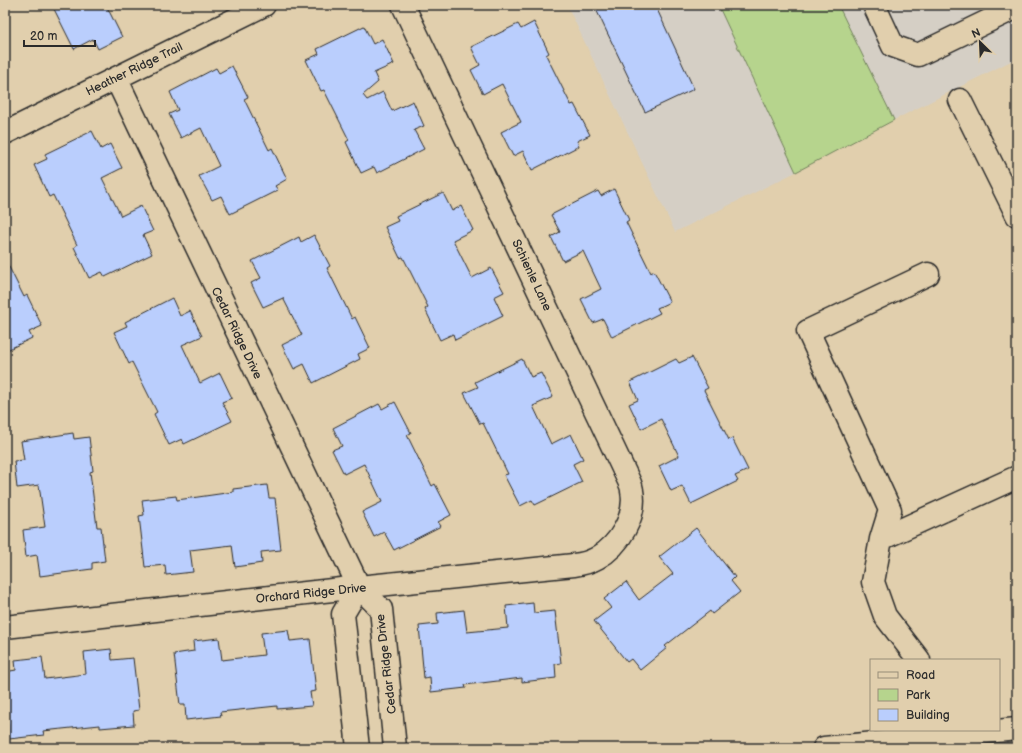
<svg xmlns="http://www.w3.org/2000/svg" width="1022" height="753" font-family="'Balsamiq Sans',sans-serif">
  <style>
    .built { fill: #d5cfc5 }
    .green { fill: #b6d48d; stroke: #70805c }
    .building { fill: #bacefd; stroke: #2b2b2b }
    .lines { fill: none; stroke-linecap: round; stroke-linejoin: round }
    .minor-casing { stroke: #2b2b2b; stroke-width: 25 }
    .minor { stroke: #e1cfad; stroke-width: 22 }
    .labels { text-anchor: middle; stroke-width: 3; stroke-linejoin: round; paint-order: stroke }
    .street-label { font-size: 12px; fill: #2b2b2b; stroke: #e1cfad }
  </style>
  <rect width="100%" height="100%" fill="#e1cfad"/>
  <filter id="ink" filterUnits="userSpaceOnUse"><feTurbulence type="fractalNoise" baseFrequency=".025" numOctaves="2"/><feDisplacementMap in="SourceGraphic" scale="8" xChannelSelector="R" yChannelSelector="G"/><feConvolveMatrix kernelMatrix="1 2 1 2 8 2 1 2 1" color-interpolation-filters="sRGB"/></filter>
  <g filter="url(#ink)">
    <path class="built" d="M 567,5 L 718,5 L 796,172 L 675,232 Z
      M 838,5 L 1017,5 L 1017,58 L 894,120 Z"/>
    <path class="green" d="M 718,5 L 838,5 L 894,120 L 796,172 Z"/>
    <path class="building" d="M 52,5 L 106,5 L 122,37 L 98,49 L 93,39 L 74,49 Z
      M 594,5 L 655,5 L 694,89 L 645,112 Z
      M 534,22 L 549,53 L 546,55 L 571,105 L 574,104 L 590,135 L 577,141 L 579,146 L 532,170 L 523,151 L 513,156 L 501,132 L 521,122 L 502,84 L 483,94 L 471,70 L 480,65 L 471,47 L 518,24 L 521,29 Z
      M 364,26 L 373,44 L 382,39 L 394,64 L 374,73 L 378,82 L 363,95 L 367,100 L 383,92 L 392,111 L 413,101 L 424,126 L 414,130 L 424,149 L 377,173 L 374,167 L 361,173 L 346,142 L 349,140 L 324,90 L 321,91 L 306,60 L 319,54 L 317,49 Z
      M 232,66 L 248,97 L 244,99 L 269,150 L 272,148 L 287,179 L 275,186 L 278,190 L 230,214 L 221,196 L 212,200 L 199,176 L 219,166 L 201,128 L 181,138 L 169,114 L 178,110 L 170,92 L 216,68 L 219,73 Z
      M 92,131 L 101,149 L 110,144 L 122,168 L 102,178 L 121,216 L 141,206 L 153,231 L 143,235 L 152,254 L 105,277 L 102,272 L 89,278 L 74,247 L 77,245 L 53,195 L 49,197 L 34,165 L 47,159 L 45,154 Z
      M 614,189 L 629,220 L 626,222 L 651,273 L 654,271 L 670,302 L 657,308 L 660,313 L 612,337 L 603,319 L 593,323 L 581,299 L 601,289 L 583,251 L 563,261 L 551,237 L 560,232 L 551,215 L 598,191 L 601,196 Z
      M 443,193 L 452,211 L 461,206 L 473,230 L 453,240 L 472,278 L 491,268 L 504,292 L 494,297 L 503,316 L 455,340 L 453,334 L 440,340 L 425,309 L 428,307 L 403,257 L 400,258 L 385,227 L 398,221 L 396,216 Z
      M 314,235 L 330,266 L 327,268 L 352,319 L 355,317 L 370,348 L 358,354 L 360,359 L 313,383 L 304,364 L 294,369 L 282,345 L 302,335 L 283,298 L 263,307 L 251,283 L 261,278 L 252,261 L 299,237 L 301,242 Z
      M 5,259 L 24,297 L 27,295 L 42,326 L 29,332 L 32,338 L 5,351 Z
      M 172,298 L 180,316 L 190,311 L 202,336 L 182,345 L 200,383 L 220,373 L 232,398 L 222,402 L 232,421 L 184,444 L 182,439 L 169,445 L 154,414 L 157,412 L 132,362 L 129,364 L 114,332 L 127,326 L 125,322 Z
      M 692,357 L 708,388 L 704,390 L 729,440 L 732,438 L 748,470 L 735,476 L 738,481 L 691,504 L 682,486 L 671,491 L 659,466 L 679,456 L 661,419 L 641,429 L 629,404 L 638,400 L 630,382 L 676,359 L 679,363 Z
      M 522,359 L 531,377 L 541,373 L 553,397 L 533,406 L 551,444 L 571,434 L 583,459 L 573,464 L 582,482 L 535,505 L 532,500 L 520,506 L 504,475 L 508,474 L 483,423 L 480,424 L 464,393 L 478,387 L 475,382 Z
      M 395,402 L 411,433 L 407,435 L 432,486 L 435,484 L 451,515 L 438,522 L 441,526 L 394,550 L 384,532 L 374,537 L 362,512 L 382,502 L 364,464 L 344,474 L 332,450 L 342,446 L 333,428 L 379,404 L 382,409 Z
      M 73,433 L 74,439 L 89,437 L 93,471 L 90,472 L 97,527 L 101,527 L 105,561 L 92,563 L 92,569 L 40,576 L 37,555 L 26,557 L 23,530 L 45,527 L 39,485 L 17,488 L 14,461 L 24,460 L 21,441 Z
      M 267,485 L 269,498 L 275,498 L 281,550 L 261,552 L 262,563 L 235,567 L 232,545 L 190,550 L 193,572 L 166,575 L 165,565 L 145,567 L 139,516 L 144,515 L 142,500 L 176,496 L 177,500 L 233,492 L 233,489 Z
      M 696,528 L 735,577 L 731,581 L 740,592 L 712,614 L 710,611 L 665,646 L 667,648 L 640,670 L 631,659 L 627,662 L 594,621 L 611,608 L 604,599 L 626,582 L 639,600 L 673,574 L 659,557 Z
      M 533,603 L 534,613 L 555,611 L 561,663 L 555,664 L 556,678 L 522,682 L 522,678 L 465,685 L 466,688 L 431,692 L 430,677 L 424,678 L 419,626 L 438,624 L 437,613 L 464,610 L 467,632 L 508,628 L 506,606 Z
      M 288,630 L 290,641 L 310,639 L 316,691 L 310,692 L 312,706 L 277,709 L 277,706 L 220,712 L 221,716 L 186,720 L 185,705 L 180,705 L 174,654 L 194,651 L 193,641 L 219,638 L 222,660 L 264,655 L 261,633 Z
      M 111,649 L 112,660 L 133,658 L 139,710 L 133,711 L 134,725 L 100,728 L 100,725 L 43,731 L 44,735 L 9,739 L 8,724 L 5,724 L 5,672 L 16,670 L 15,660 L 42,657 L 45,679 L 86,674 L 84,652 Z"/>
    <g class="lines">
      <g class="minor-casing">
        <path id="minor" d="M 874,5 L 893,46 L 918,55 L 1017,7
          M 116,78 L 359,587
          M 960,100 L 1017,215
          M 5,133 L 264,5
          M 881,539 L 1017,477
          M 5,627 L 359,587 L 574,565 C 582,564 590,562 597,558 C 619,546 637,516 632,491 C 632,487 630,483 628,479 L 403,5
          M 919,660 L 885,616 L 873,582 L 881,539 L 890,510 L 808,331 L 928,274
          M 358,748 L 343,614 L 359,587 L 381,609 L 395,748
          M 824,748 L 1017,729"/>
      </g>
      <use href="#minor" class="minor"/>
    </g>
  </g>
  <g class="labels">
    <g class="street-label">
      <text transform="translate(134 69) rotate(-26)" y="4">Heather Ridge Trail</text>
      <text transform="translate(532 275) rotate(65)" y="4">Schienle Lane</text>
      <text transform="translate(237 333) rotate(64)" y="4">Cedar Ridge Drive</text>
      <text transform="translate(311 593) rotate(-6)" y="4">Orchard Ridge Drive</text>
      <text transform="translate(386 664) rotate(-97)" y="4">Cedar Ridge Drive</text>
    </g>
  </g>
  <rect width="1022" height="753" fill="none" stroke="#e1cfad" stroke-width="20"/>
  <rect x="10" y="10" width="1002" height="733" fill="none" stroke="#2b2b2b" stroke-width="1.5" filter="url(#ink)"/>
  <rect x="870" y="659" width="130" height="72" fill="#e1cfad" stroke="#988d79"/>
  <rect x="878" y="672" width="20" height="6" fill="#e1cfad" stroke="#988d79"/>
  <text x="906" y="679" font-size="12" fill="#2b2b2b">Road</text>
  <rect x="878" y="689" width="20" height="12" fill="#b6d48d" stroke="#988d79"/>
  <text x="906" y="699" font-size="12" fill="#2b2b2b">Park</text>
  <rect x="878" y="709" width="20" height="12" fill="#bacefd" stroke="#988d79"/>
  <text x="906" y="719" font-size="12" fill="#2b2b2b">Building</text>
  <g transform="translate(980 42) rotate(336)" stroke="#e1cfad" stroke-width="3" paint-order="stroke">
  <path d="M0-3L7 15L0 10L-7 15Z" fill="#2b2b2b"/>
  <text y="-6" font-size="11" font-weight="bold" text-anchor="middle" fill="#2b2b2b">N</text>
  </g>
  <path d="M24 40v6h71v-6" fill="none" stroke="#2b2b2b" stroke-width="2"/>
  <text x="30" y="40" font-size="12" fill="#2b2b2b" stroke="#e1cfad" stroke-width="3" paint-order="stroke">20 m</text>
</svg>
